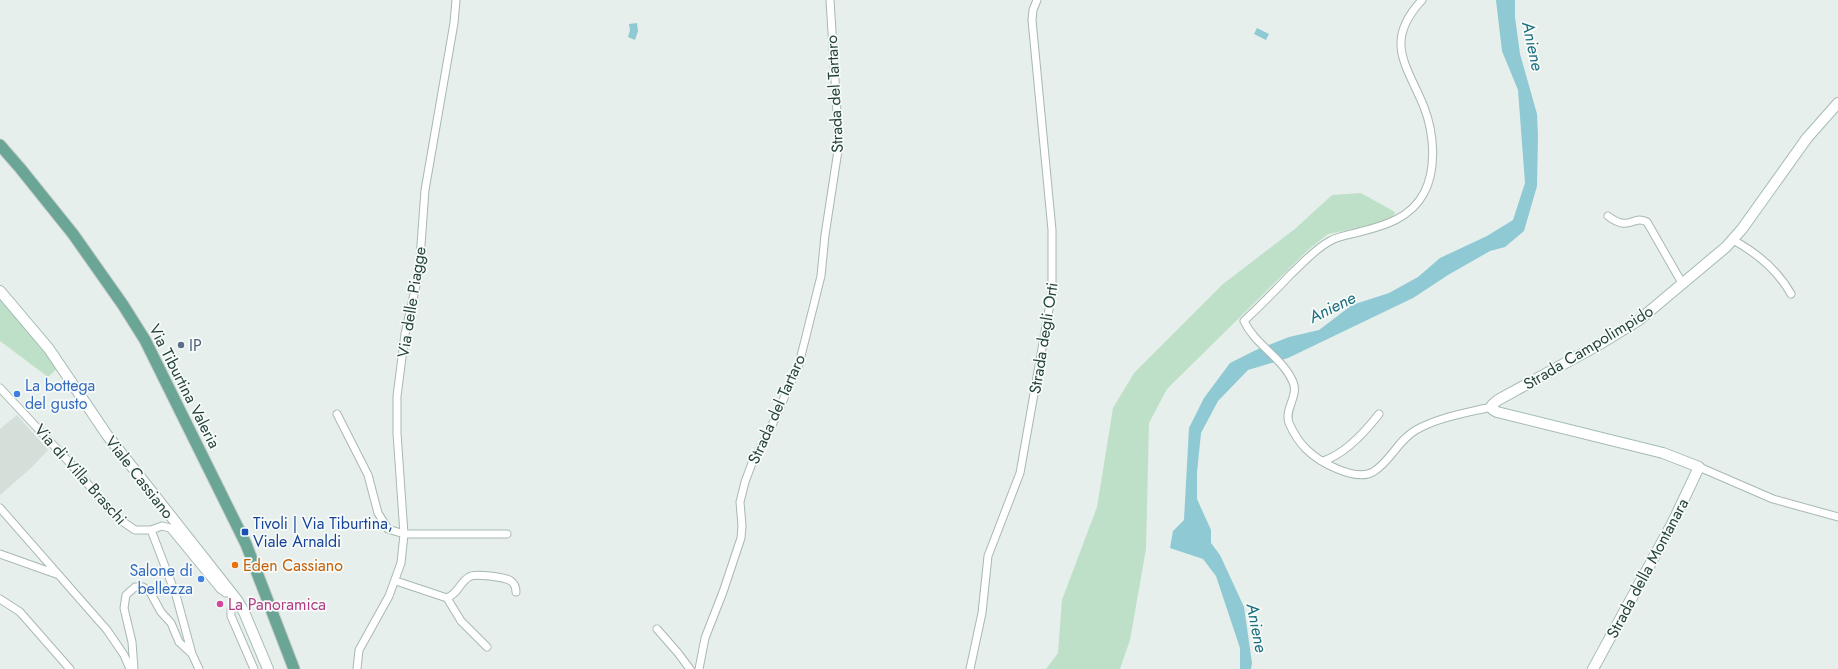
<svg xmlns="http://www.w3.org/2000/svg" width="1838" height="669" font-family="Jost,sans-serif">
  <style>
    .built { fill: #d4dfda }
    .green { fill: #bfe0c8 }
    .water { fill: #8ec9d4 }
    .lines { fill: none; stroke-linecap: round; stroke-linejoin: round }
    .street-casing { stroke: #a8b8b2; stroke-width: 9 }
    .secondary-casing { stroke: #a4bbb3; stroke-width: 12 }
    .primary-casing { stroke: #c2cac8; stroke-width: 13 }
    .street { stroke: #fff; stroke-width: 7 }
    .secondary { stroke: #fff; stroke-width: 10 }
    .primary { stroke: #6aa596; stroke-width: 11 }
    .service-dot { fill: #5c6f8a; stroke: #f7fbf9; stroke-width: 1.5 }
    .shop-dot { fill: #3f7fe0; stroke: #f7fbf9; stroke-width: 1.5 }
    .transit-dot { fill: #1a4fb4; stroke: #f7fbf9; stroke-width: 1.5 }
    .food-dot { fill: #e8710a; stroke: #f7fbf9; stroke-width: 1.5 }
    .hotel-dot { fill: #d1479c; stroke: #f7fbf9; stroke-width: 1.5 }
    .labels { text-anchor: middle; stroke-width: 3.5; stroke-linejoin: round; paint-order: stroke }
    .street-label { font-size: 16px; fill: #24423a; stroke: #f7fbf9 }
    .service-label { font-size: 16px; fill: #4e5e75; stroke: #f7fbf9; text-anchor: start }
    .shop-label { font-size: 16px; fill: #366cbe; stroke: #f7fbf9; text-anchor: start }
    .transit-label { font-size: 16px; fill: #164399; stroke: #f7fbf9; text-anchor: start }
    .food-label { font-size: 16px; fill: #c56008; stroke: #f7fbf9; text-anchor: start }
    .hotel-label { font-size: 16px; fill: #b23c85; stroke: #f7fbf9; text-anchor: start }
    .water-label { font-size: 17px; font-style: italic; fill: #1c6f80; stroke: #f7fbf9 }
  </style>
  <rect width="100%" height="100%" fill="#e6efeb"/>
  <path class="built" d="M 17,415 L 48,450 L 31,468 L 0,495 L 0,429 Z"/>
  <path class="green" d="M 1361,193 L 1395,212 L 1392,221 L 1328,234 L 1308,250 L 1167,389 L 1149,423 L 1146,549 L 1130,640 L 1120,669 L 1046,669 L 1058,653 L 1062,600 L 1097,507 L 1113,408 L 1134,373 L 1223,284 L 1296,228 L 1332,195 Z
    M 0,299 L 58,368 L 48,377 L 0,341 Z"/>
  <path class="water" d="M 1496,0 L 1515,0 L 1515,17 L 1520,54 L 1537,114 L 1538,136 L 1537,186 L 1524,231 L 1505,247 L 1490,251 L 1448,275 L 1413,298 L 1288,358 L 1248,370 L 1218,401 L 1201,433 L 1197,472 L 1197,499 L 1211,530 L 1211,543 L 1220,555 L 1244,607 L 1252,663 L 1251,669 L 1240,669 L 1240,648 L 1216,576 L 1203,559 L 1170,548 L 1173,531 L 1184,520 L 1189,428 L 1204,398 L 1230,363 L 1256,350 L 1289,337 L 1319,330 L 1352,305 L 1389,293 L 1418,277 L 1440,258 L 1487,236 L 1513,220 L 1525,183 L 1518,90 L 1502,51 Z
    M 637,23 L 638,31 L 635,40 L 628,37 L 630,30 L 629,24 Z
    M 1257,28 L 1269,34 L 1266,40 L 1254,34 Z"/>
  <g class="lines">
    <g class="street-casing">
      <path id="street" d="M 1422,0 C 1383,42 1407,65 1424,107 C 1434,133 1437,168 1424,193 C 1411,218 1384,226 1359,232 C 1349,235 1339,236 1330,241 C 1315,249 1304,262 1291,274 C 1276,290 1260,306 1244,321 C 1255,345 1283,358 1293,382 C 1299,396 1284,409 1289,423 C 1293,432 1299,442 1306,449 C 1319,462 1355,482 1373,472 C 1391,461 1398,440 1416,430 C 1439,417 1466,413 1491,407
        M 1608,216 C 1630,233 1633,214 1647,222 L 1682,283
        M 1733,240 C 1757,253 1777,269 1791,294
        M 0,388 L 70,463 L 116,517 L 135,530 L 151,530
        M 337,414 L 368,475 L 378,513 L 388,529 L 404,534 L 507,534
        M 1323,461 C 1345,454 1365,432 1379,414
        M 1699,467 L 1773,499 L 1838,517
        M 0,508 L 107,630 L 124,655 L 130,669
        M 0,554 L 59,575
        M 396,581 L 447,598 L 461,621 L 487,647
        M 447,598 C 459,593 459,583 469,577 C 474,573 505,577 511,581 C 515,584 516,588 516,592
        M 0,599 L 20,612 L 70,669
        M 237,600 L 231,610 L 231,616 L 254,669
        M 657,629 L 678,653 L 690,669
        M 192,654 L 199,669
        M 134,669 L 132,642 L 124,608 L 126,595 L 135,587 L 143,587 L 150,592 L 161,612 L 171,623 L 179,642 L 192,654 L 176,595 L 151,530 L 162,526 L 170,528 L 220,589 L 226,593 L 232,593
        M 357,669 L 359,650 L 389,596 L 401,563 L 404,534 L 397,433 L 397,396 L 405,334 L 419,272 L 425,190 L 454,23 L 456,0
        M 699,669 L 705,638 L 723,592 L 741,538 L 742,526 L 740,502 L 745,482 L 752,463 L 769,432 L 799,364 L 821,276 L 825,235 L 839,144 L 830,0
        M 970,669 L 982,613 L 988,556 L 1020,473 L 1052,292 L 1052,230 L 1032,20 L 1033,10 L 1037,0"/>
    </g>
    <g class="secondary-casing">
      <path id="secondary" d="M 0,291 L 49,349 L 107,435 L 237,600 L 244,612 L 268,669
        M 1593,669 L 1673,522 L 1699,467 L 1663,453 L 1497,412 L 1492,409 L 1492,405 L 1498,400 L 1600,344 L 1639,320 L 1726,247 L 1742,229 L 1807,138 L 1838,103"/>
    </g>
    <g class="primary-casing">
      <path id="primary" d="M 0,145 L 20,168 L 73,234 L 123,305 L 145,340 L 246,544 L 294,669"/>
    </g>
    <use href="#street" class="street"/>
    <use href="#secondary" class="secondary"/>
    <use href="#primary" class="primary"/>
  </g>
  <circle class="service-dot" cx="181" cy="345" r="4"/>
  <g class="shop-dot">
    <circle cx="17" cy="394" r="4"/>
    <circle cx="201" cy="579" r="4"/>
  </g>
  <rect class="transit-dot" x="241" y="528" width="8" height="8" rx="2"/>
  <circle class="food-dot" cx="235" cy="565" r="4"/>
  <circle class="hotel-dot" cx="220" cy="604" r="4"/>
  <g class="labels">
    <g class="street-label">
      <text transform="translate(834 94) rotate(-93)" y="6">Strada del Tartaro</text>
      <text transform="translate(411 302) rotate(-81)" y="6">Via delle Piagge</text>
      <text transform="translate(1043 338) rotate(-81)" y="6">Strada degli Orti</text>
      <text transform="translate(1588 347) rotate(-31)" y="6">Strada Campolimpido</text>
      <text transform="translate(185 386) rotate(63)" y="6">Via Tiburtina Valeria</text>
      <text transform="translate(776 409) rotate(-66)" y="6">Strada del Tartaro</text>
      <text transform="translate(81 474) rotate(48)" y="6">Via di Villa Braschi</text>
      <text transform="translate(140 477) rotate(52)" y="6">Viale Cassiano</text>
      <text transform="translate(1647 568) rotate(-62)" y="6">Strada della Montanara</text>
    </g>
    <g class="service-label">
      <text x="189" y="351">IP</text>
    </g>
    <g class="shop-label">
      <text x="25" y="391">La bottega<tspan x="25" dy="18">del gusto</tspan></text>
      <text x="193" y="576" text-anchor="end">Salone di<tspan x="193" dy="18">bellezza</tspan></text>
    </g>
    <g class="transit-label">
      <text x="253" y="529">Tivoli | Via Tiburtina,<tspan x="253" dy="18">Viale Arnaldi</tspan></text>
    </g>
    <g class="food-label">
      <text x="243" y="571">Eden Cassiano</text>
    </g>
    <g class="hotel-label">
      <text x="228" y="610">La Panoramica</text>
    </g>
    <g class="water-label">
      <text transform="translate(1533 46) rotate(78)" y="6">Aniene</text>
      <text transform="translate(1332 307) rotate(-26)" y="6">Aniene</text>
      <text transform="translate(1257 628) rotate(79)" y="6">Aniene</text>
    </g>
  </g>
</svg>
